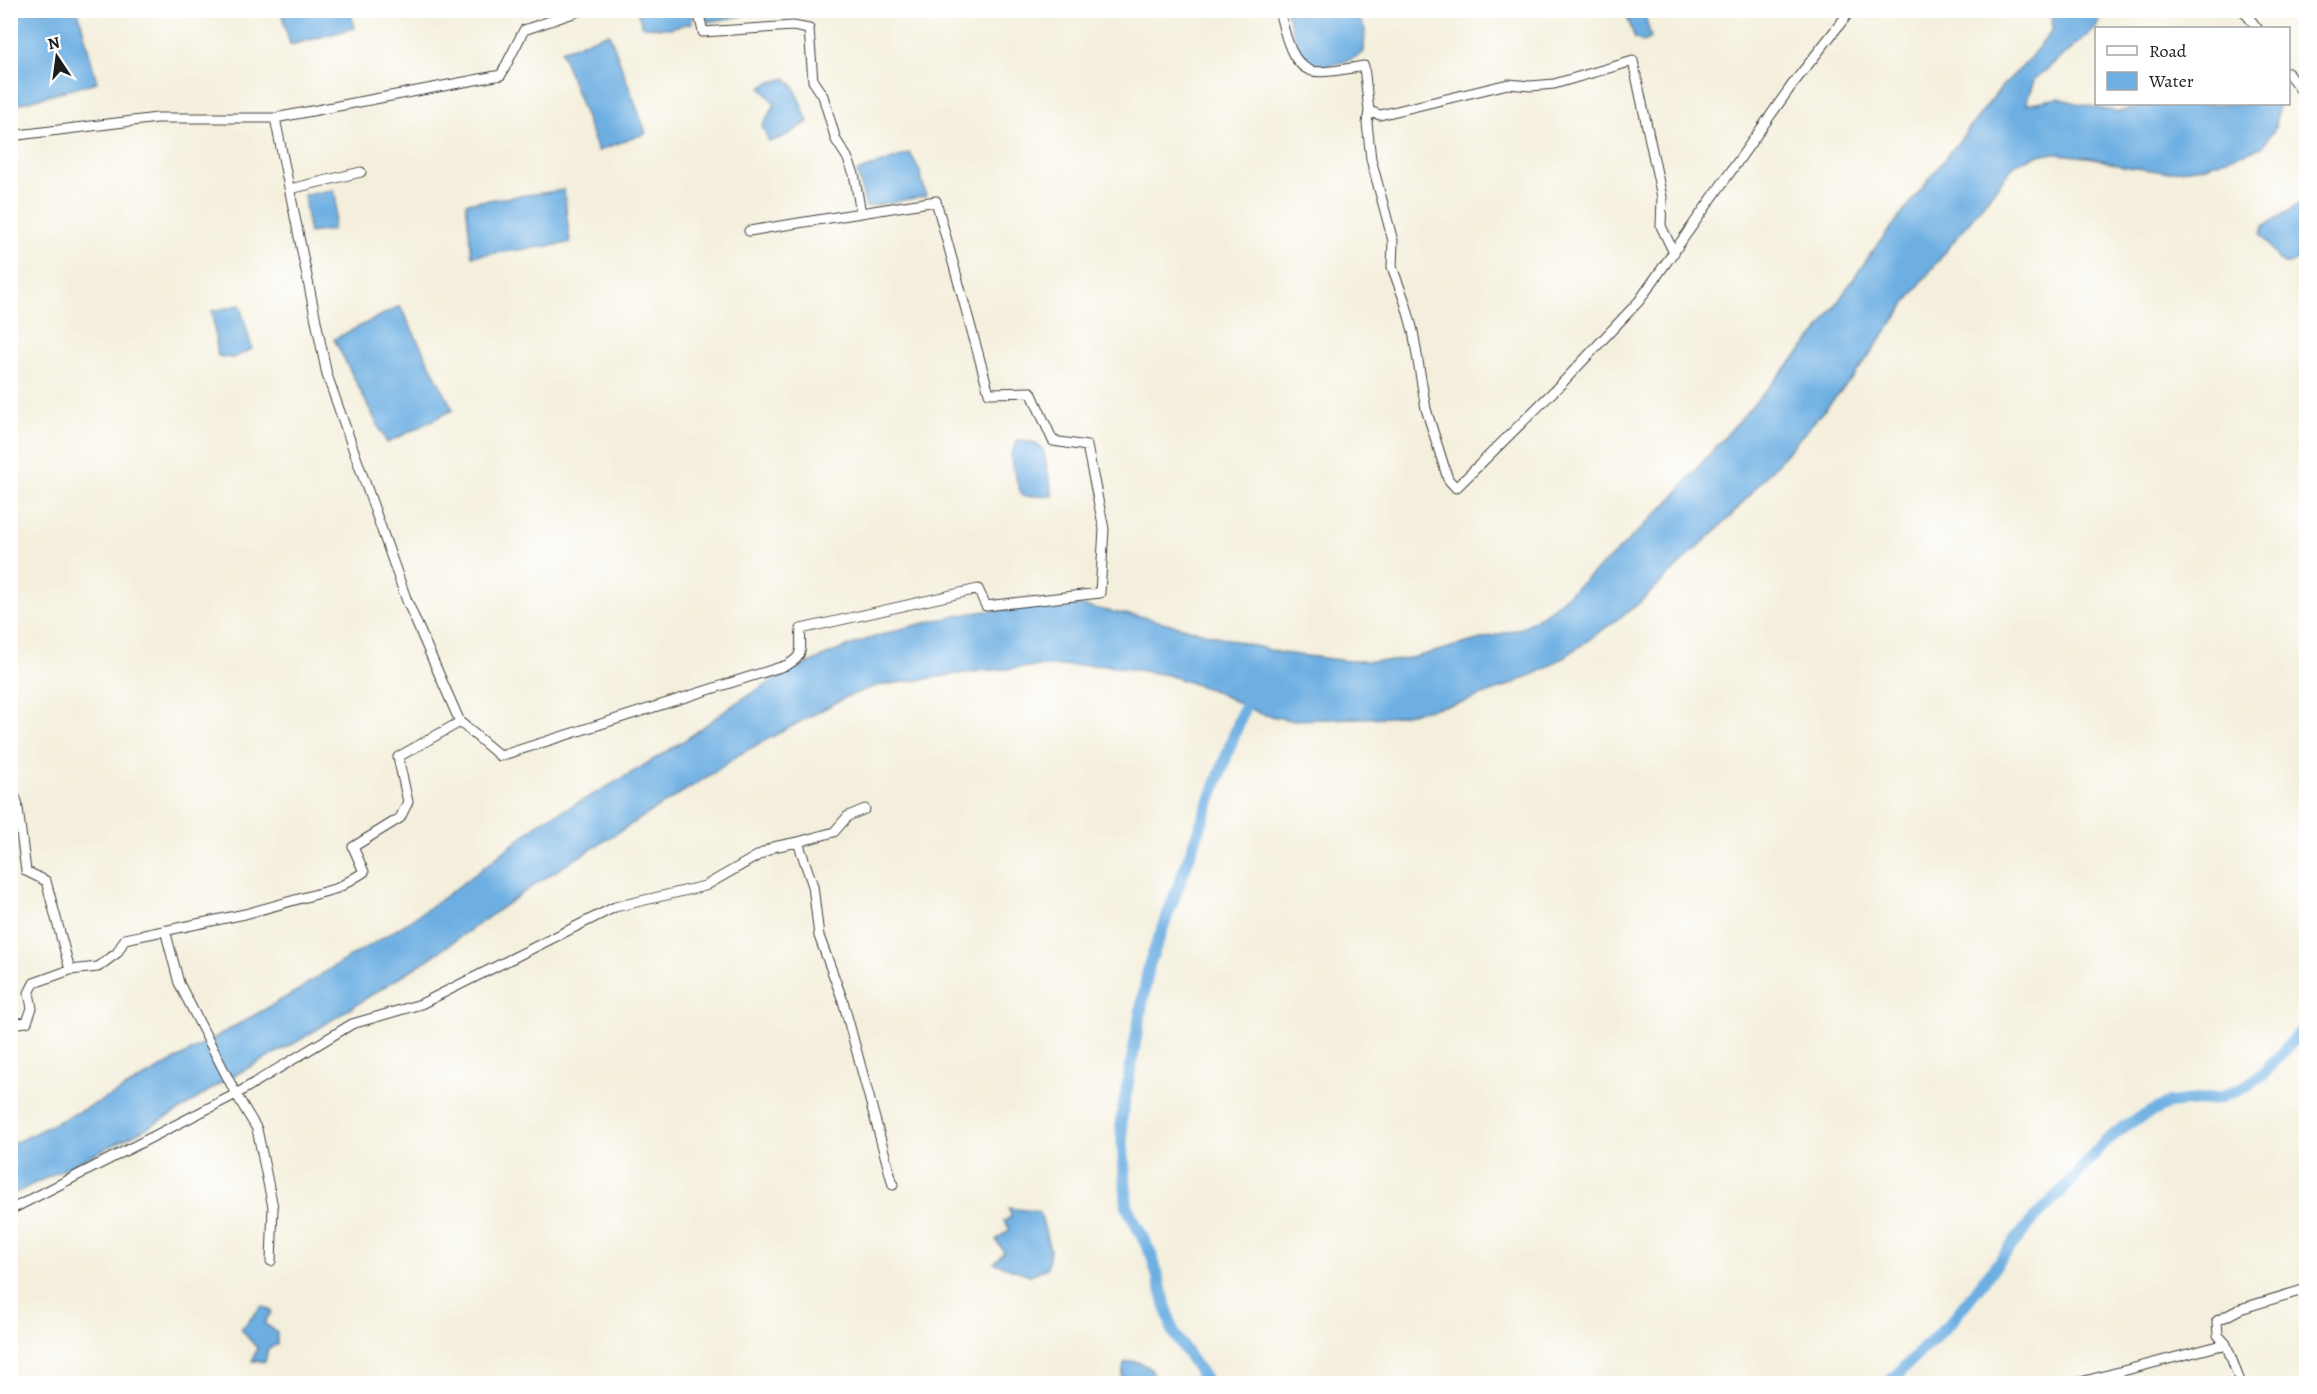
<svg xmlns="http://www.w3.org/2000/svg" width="2317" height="1394" font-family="Alegreya,serif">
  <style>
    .water { fill: #6dafe2; stroke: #44667f; stroke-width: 1.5 }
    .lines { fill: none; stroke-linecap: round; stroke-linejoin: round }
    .canal { stroke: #6dafe2; stroke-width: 12 }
    .street-casing { stroke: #3c3c39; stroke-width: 11 }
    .street { stroke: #fff; stroke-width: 9 }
  </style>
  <rect width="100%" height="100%" fill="#fff"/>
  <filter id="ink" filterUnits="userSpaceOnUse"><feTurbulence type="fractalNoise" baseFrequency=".0167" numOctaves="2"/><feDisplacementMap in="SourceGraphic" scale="12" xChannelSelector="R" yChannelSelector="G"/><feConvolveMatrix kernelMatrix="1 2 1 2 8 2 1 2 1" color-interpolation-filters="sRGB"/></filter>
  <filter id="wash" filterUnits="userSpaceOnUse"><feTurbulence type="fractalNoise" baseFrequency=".008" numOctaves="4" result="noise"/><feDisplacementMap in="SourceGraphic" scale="24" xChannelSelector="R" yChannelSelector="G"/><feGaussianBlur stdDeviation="1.35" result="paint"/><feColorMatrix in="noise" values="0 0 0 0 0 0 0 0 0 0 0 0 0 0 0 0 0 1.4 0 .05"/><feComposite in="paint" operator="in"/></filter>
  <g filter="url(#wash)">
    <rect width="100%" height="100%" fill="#f4efdc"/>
    <path class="water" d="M 11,10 L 78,11 L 97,82 L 11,106 Z
      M 281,11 L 350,11 L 355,28 L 290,45 Z
      M 637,11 L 691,11 L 692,23 L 670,28 L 643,27 Z
      M 706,11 L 741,11 L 742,16 L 708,22 Z
      M 1286,11 L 1354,11 L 1365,29 L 1364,52 C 1347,63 1329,66 1309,68 L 1296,49 L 1295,38 Z
      M 1625,11 L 1644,11 L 1651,38 L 1644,42 L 1635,39 Z
      M 2053,11 L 2103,11 L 2096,28 L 2034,80 L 2026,104 L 2059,98 L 2079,104 L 2118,112 L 2153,104 L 2278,104 L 2276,127 L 2262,147 L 2202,167 L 2165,172 L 2121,166 L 2094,158 L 2059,154 L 2043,154 L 2015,164 L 1920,284 L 1855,375 L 1731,516 L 1637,605 L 1572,652 L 1545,669 L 1512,684 L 1464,702 L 1391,717 L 1290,720 L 1261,714 L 1212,690 L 1168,675 L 1105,665 L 1040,666 L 979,671 L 876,686 L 846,697 L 740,754 L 715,772 L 540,881 L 427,960 L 300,1040 L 222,1082 L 182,1109 L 137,1133 L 11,1195 L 10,1145 L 111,1096 L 297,991 C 334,963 376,944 414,918 C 459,888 501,854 543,820 C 591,798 639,769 685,740 C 707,725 728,707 752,693 C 845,637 953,608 1062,604 C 1085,604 1114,614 1139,616 L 1282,653 L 1348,661 L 1393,661 L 1415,657 L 1522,628 L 1552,608 L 1608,560 L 1674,497 L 1699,466 L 1817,333 L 1869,256 L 2003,85 L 2024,65 L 2052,31 Z
      M 609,33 L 646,133 L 598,151 L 561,51 Z
      M 786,78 L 794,87 L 808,122 C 796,129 783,140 769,141 L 762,126 L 775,104 L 761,88 L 768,83 Z
      M 910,153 L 919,169 L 926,196 L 866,207 L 857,172 Z
      M 334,190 C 339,203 336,217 332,230 L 309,233 L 304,195 Z
      M 564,190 L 570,243 L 472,256 L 466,203 Z
      M 2298,205 L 2300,205 L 2306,210 L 2306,250 C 2299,257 2292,268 2281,263 L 2261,234 L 2264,226 Z
      M 240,305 L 252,349 L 233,358 L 218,356 L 212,311 Z
      M 400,306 L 453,410 L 387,443 L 334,339 Z
      M 1018,440 L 1035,443 L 1043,450 L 1053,496 L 1022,496 L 1012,466 L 1011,454 Z
      M 1009,1208 L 1040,1212 L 1050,1250 L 1047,1268 L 1030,1275 L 994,1263 L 1004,1252 L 996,1240 L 1010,1229 L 1004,1221 L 1011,1217 Z
      M 262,1306 L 272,1311 L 264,1323 L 277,1332 L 277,1345 L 268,1348 L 265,1362 L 252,1361 L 257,1348 L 241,1329 Z
      M 1135,1361 L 1151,1368 L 1153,1374 L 1140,1380 L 1136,1377 L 1122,1377 L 1124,1363 Z"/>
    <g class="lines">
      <path class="canal" d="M 1208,1384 L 1173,1332 L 1152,1256 L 1127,1207 L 1121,1121 L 1149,965 L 1249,695
        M 1887,1384 L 1950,1323 L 2028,1225 L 2064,1189 L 2104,1143 L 2126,1125 L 2169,1103 L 2218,1098 L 2243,1088 L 2264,1073 L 2306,1026"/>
    </g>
  </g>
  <g filter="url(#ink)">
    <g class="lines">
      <g class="street-casing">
        <path id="street" d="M 1279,10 C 1284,29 1290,65 1312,71 C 1323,74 1351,68 1364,66 L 1369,111 L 1380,115 L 1508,84 L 1531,86 L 1554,84 L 1633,61 L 1662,197 L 1661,226 L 1674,253
          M 2243,10 L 2257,28
          M 2288,73 L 2306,97
          M 1369,111 L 1367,123 L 1371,159 L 1393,241 L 1392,267 L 1405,302 L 1413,331 L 1426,409 L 1448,479 L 1456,488 L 1565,380 L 1639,301 L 1792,85 L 1851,10
          M 275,118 L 501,75 L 524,30 L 582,10
          M 10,136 L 157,118 L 275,118 L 327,375 L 407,601 L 460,722
          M 290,189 L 361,172
          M 749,231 L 861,213
          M 10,788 L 17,801 L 26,871 L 46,881 L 70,970
          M 798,842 L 834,832 L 848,816 L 865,809
          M 165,930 L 179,983 L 236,1094 L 257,1129 L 273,1207 L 271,1261
          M 10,1024 L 27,1022 L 32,1008 L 29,993 L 34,983 L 70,970 L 98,967 L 117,953 L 125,939 L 245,914 L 338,888 L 364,872 L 353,847 L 400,818 L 408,802 L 398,757 L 460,722 L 500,756 L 787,665 C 806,655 799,648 801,629 L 978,589 L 986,606 L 1100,593 L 1104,529 L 1087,446 L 1053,441 L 1031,392 L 989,393 L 936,201 L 861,213 L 854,174 L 847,157 L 836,140 L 823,96 L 813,81 L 809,29 L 793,26 L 703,32 L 698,10
          M 10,1210 L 236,1094 L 352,1024 L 421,1004 L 615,907 L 705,886 L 773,847 L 798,842 L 813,886 L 819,936 L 843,1001 L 893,1185
          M 2226,1344 L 2241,1384
          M 1383,1383 L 1383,1384
          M 2073,1384 L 2226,1344 L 2218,1335 L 2217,1321 L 2240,1309 L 2306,1289"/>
      </g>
      <use href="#street" class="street"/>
    </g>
  </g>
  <rect width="2317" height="1394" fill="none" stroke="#fff" stroke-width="36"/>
  <rect x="2095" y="27" width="195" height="78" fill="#ffffff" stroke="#a4a4a4" stroke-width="1.5"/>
  <rect x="2107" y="46" width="30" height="9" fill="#ffffff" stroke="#a4a4a4" stroke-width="1.5"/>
  <text x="2149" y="57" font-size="18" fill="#1c1c1c">Road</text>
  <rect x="2107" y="72" width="30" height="18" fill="#6dafe2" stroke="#a4a4a4" stroke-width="1.5"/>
  <text x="2149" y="87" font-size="18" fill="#1c1c1c">Water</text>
  <g transform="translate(57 57) rotate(347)" stroke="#ffffff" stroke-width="4.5" paint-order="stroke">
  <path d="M0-4.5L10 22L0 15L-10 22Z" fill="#1c1c1c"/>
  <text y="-9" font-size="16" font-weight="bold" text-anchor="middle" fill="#1c1c1c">N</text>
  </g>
</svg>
